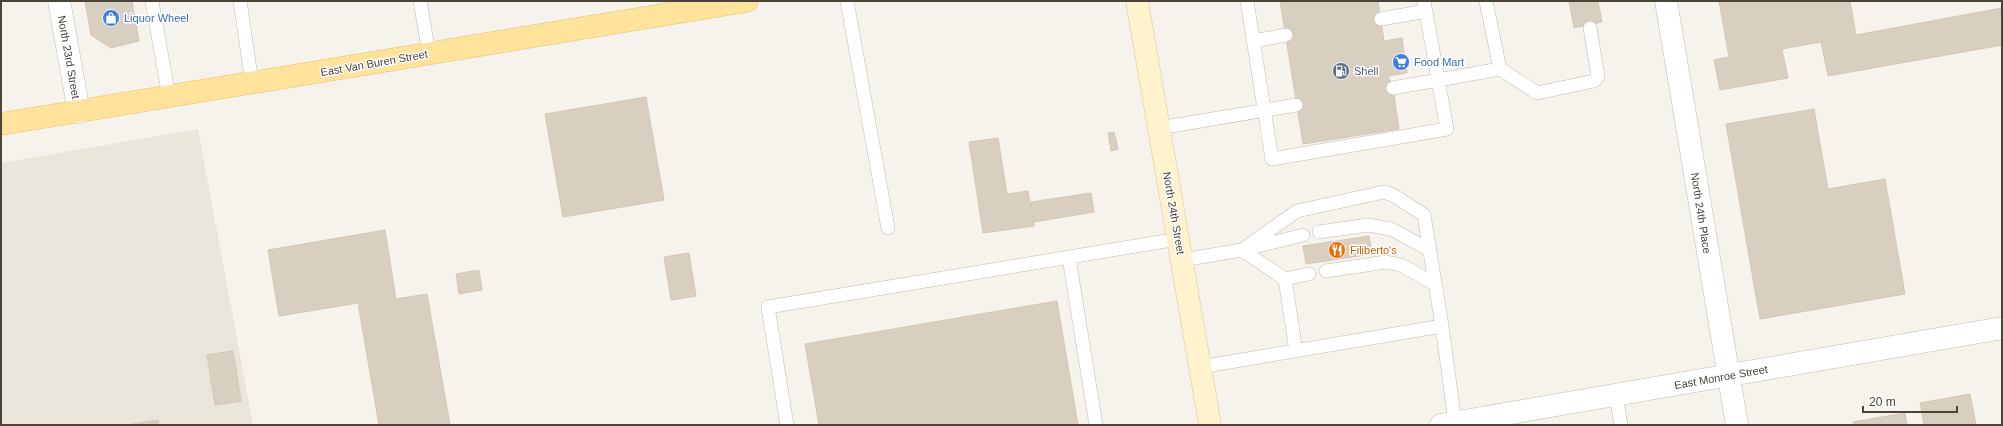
<svg xmlns="http://www.w3.org/2000/svg" width="2003" height="426" font-family="Arial,sans-serif">
  <style>
    .residential { fill: #eae5da }
    .building { fill: #d8cfc1; stroke: #d3c7b4 }
    .lines { fill: none; stroke-linecap: round; stroke-linejoin: round }
    .service-casing { stroke: #c2bbae; stroke-width: 14 }
    .minor-casing { stroke: #c2bbae; stroke-width: 23 }
    .secondary-casing { stroke: #d6c79b; stroke-width: 23 }
    .primary-casing { stroke: #e6c16a; stroke-width: 23 }
    .service { stroke: #fff; stroke-width: 13 }
    .minor { stroke: #fff; stroke-width: 22 }
    .secondary { stroke: #fff3cd; stroke-width: 22 }
    .primary { stroke: #ffe39c; stroke-width: 22 }
    .labels { text-anchor: middle; stroke-width: 3; stroke-linejoin: round; paint-order: stroke }
    .shop-label { font-size: 11px; fill: #366cbe; stroke: #fff; text-anchor: start }
    .street-label { font-size: 11px; fill: #4b4439; stroke: #fff }
    .service-label { font-size: 11px; fill: #4e5e75; stroke: #fff; text-anchor: start }
    .food-label { font-size: 11px; fill: #c56008; stroke: #fff; text-anchor: start }
  </style>
  <rect width="100%" height="100%" fill="#f6f3ec"/>
  <path class="residential" d="M 198,129 L 253,425 L 1,425 L 1,163 Z"/>
  <path class="building" d="M 85,1 L 132,1 L 139,41 L 111,48 L 91,35 Z
    M 1280,1 L 1378,1 L 1384,41 L 1402,38 L 1407,73 L 1388,76 L 1393,88 L 1399,129 L 1303,144 Z
    M 1569,1 L 1598,1 L 1602,22 L 1574,28 Z
    M 1719,1 L 1850,1 L 1856,35 L 2002,8 L 2002,45 L 1828,76 L 1821,42 L 1782,49 L 1788,78 L 1720,90 L 1714,60 L 1729,57 Z
    M 646,97 L 664,200 L 563,217 L 545,114 Z
    M 1814,109 L 1828,189 L 1885,179 L 1905,294 L 1760,319 L 1726,124 Z
    M 1114,132 L 1118,149 L 1111,151 L 1108,133 Z
    M 998,138 L 1007,194 L 1028,191 L 1034,226 L 983,233 L 969,142 Z
    M 1091,193 L 1094,212 L 1034,222 L 1031,202 Z
    M 385,230 L 396,299 L 427,294 L 450,425 L 379,425 L 358,303 L 279,316 L 268,250 Z
    M 1369,236 L 1372,254 L 1306,264 L 1303,246 Z
    M 689,253 L 696,296 L 671,300 L 664,257 Z
    M 479,270 L 482,290 L 459,294 L 456,274 Z
    M 1057,301 L 1078,425 L 819,425 L 805,344 Z
    M 233,351 L 241,401 L 215,405 L 207,355 Z
    M 1970,394 L 1976,425 L 1924,425 L 1920,403 Z
    M 1905,413 L 1907,425 L 1854,425 L 1853,422 Z
    M 158,420 L 159,425 L 128,425 Z"/>
  <g class="lines">
    <g class="service-casing">
      <path id="service" d="M 152,1 L 169,97
        M 240,1 L 252,83
        M 420,1 L 429,54
        M 847,1 L 888,228
        M 1247,1 L 1272,159 L 1447,129 L 1424,1
        M 1381,19 L 1426,11
        M 1253,41 L 1286,35
        M 1500,69 L 1537,93 L 1594,81 L 1598,76 L 1590,28
        M 1393,88 L 1500,69 L 1486,1
        M 1159,128 L 1296,105
        M 1319,232 L 1368,225 L 1391,229 L 1430,250
        M 1242,250 L 1285,279 L 1309,274
        M 1069,258 L 1096,425
        M 1182,260 L 1242,250 L 1303,235
        M 1326,271 L 1386,262 L 1401,265 L 1435,284
        M 1285,279 L 1296,351
        M 1442,326 L 1455,422
        M 1200,367 L 1442,326 L 1424,215 L 1393,195 L 1384,192 L 1297,211 L 1242,250
        M 1616,395 L 1621,425
        M 787,425 L 768,307 L 1178,239"/>
    </g>
    <g class="minor-casing">
      <path id="minor" d="M 59,1 L 79,112
        M 1666,1 L 1737,425
        M 1441,425 L 2002,328"/>
    </g>
    <g class="secondary-casing">
      <path id="secondary" d="M 1137,1 L 1210,425"/>
    </g>
    <g class="primary-casing">
      <path id="primary" d="M 1,124 L 747,1"/>
    </g>
    <use href="#service" class="service"/>
    <use href="#minor" class="minor"/>
    <use href="#secondary" class="secondary"/>
    <use href="#primary" class="primary"/>
  </g>
  <defs>
    <g id="shop-disc" transform="scale(0.9)"><circle r="9.5" fill="#3f7fe0" stroke="#fff"/><path d="M-5-2.5h2.3a2.7 3.5 0 0 1 5.4 0H5L5.5 6h-11ZM-1.5-2.5h3a1.5 2.3 0 0 0-3 0Z" fill="#fff"/></g>
    <g id="supermarket-disc" transform="scale(0.9)"><circle r="9.5" fill="#3f7fe0" stroke="#fff"/><path d="M-6-5.5h2.5l.6 2H6L4.5 2H-2.5L-4.4-4H-6ZM-1.5 3.2a1.3 1.3 0 1 0 .1 0ZM3 3.2a1.3 1.3 0 1 0 .1 0Z" fill="#fff"/></g>
    <g id="fuel-disc" transform="scale(0.9)"><circle r="9.5" fill="#5c6f8a" stroke="#fff"/><path d="M-5.5-6h7V0h2V4h1.3V-2.5L3-4.5l.8-.8L6-3V5H2.5V1h-1V6h-7ZM-4.2-4.7v3.2H.2V-4.7Z" fill="#fff"/></g>
    <g id="restaurant-disc" transform="scale(0.9)"><circle r="9.5" fill="#e8710a" stroke="#fff"/><path d="M-5-6h1v4h1v-4h1v4h1v-4h1v5L-1.5 .5V6h-2V.5L-5-1ZM5-6V6H3V1.5H1.5Q1.5-4 5-6Z" fill="#fff"/></g>
  </defs>
  <g fill-rule="evenodd">
    <use href="#shop-disc" x="111" y="18"/>
    <use href="#supermarket-disc" x="1401" y="62"/>
    <use href="#fuel-disc" x="1341" y="71"/>
    <use href="#restaurant-disc" x="1337" y="250"/>
  </g>
  <g class="labels">
    <g class="shop-label">
      <text x="124" y="22">Liquor Wheel</text>
      <text x="1414" y="66">Food Mart</text>
    </g>
    <g class="street-label">
      <text transform="translate(69 57) rotate(80)" y="4">North 23rd Street</text>
      <text transform="translate(374 63) rotate(-10)" y="4">East Van Buren Street</text>
      <text transform="translate(1174 213) rotate(80)" y="4">North 24th Street</text>
      <text transform="translate(1701 213) rotate(81)" y="4">North 24th Place</text>
      <text transform="translate(1721 377) rotate(-10)" y="4">East Monroe Street</text>
    </g>
    <g class="service-label">
      <text x="1354" y="75">Shell</text>
    </g>
    <g class="food-label">
      <text x="1350" y="254">Filiberto's</text>
    </g>
  </g>
  <rect width="2003" height="426" fill="none" stroke="#4b4439" stroke-width="4"/>
  <path d="M1863 406v6h94v-6" fill="none" stroke="#4b4439" stroke-width="2"/>
  <text x="1869" y="406" font-size="12" fill="#4b4439" stroke="#ffffff" stroke-width="3" paint-order="stroke">20 m</text>
</svg>
